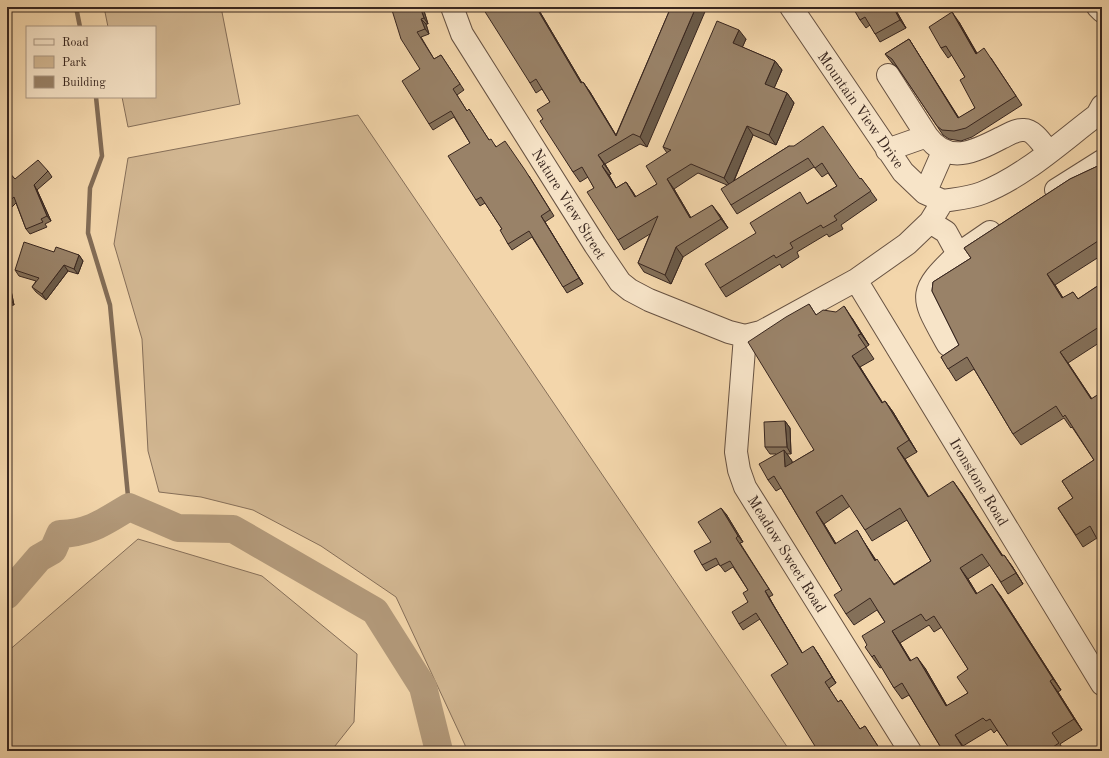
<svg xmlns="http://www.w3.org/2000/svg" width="1109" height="758" font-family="'Old Standard TT',serif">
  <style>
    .green { fill: #d3b893; stroke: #866f59 }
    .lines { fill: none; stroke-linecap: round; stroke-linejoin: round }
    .stream { stroke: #826c56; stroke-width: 4.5 }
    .river { stroke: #b39a7b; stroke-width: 28 }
    .minor-casing { stroke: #675242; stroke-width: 24 }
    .minor { stroke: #f7e4c8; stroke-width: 22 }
    .wall { fill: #847059; stroke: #38261f; fill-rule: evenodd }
    .shaded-wall { fill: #6b5b49; stroke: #38261f }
    .building { fill: #998268; stroke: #38261f; fill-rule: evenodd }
    .labels { text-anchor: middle; stroke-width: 3.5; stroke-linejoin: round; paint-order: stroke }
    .street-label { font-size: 15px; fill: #38261f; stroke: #f7e4c8 }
  </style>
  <rect width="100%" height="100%" fill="#f3d6ab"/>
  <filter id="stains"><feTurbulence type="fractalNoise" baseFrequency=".005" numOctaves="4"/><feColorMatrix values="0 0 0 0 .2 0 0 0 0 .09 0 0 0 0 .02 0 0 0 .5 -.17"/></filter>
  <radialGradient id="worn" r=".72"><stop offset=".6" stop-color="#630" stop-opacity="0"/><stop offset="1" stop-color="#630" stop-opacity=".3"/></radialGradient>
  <path class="green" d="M 104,7 L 221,7 L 240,104 L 128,127 L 122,97 L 155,97 L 155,27 L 108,27 Z
    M 358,115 L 790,751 L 466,751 L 465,745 L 396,597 L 321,546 L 253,510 L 201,497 L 159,492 L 148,451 L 142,339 L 114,244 L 128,158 Z
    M 138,539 L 262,576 L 357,654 L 354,722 L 331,751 L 7,751 L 7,652 Z"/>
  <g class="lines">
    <path class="stream" d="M 76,7 L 80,27
      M 96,97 L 102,156 L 90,188 L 88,233 L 110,305 L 129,507"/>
    <path class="river" d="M 7,595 L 39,558 L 53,550 L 60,534 C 90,533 104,522 129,507 L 178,528 L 233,529 L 375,611 L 423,687 L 439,751"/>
    <g class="minor-casing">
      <path id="minor" d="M 452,7 L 462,34 L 595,245 L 620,282 L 630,290 L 649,300 L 729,332 L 745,336 L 761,332 L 856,280 L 907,244 L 930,222 L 943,201 C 955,199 970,198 982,193 C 1025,176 1061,142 1097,115 L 1102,106
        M 791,7 L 903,172 L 925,193 L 943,201
        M 1098,7 L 1102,11
        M 888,75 L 927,136 C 948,165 974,152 1001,138 C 1008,135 1016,129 1024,130 C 1034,130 1043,145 1049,152
        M 887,150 L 927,136
        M 1056,190 L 1102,161
        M 925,193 L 943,152
        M 930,222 L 946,232 L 958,254 L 990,232
        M 856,280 L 1102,684
        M 745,336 L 736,452 L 739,470 L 745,487 L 910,751
        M 948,345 C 921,296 916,294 958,254"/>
    </g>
    <use href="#minor" class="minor"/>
  </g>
  <path class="wall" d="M 371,7 L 382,7 L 372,8 Z
    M 505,7 L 537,7 L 582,83 L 583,82 L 590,92 L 616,135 L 671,7 L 647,147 L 640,144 L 605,164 L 611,174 L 609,175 L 616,188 L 626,182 L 636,197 L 657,184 L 667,153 L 663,147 L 746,39 L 742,47 L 775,61 L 782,70 L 774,88 L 787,93 L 794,103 L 776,145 L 753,135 L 734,181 L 789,146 L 860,179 L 861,178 L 877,200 L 841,225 L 843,229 L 829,237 L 827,234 L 797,252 L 799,257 L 782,268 L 780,264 L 726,297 L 720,288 L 808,203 L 837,186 L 828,173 L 822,177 L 814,167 L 737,214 L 731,205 L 727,185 L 698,173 L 674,189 L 691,218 L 719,214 L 728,228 L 683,257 L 671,284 L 644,272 L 638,263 L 650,234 L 624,250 L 618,240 L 594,188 L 588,177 L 580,182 L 573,172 L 543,119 L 550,102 L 542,89 L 536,93 L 530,83 L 504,8 Z
    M 854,7 L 894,7 L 906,28 L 880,42 L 870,25 L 866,28 L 860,20 Z
    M 413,8 L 424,11 L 428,24 L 426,24 L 429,34 L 421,37 L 434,59 L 441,55 L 464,90 L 457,95 L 467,111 L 469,109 L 489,140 L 529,176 L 554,216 L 545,222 L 583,284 L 567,293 L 532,237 L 512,250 L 508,244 L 502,229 L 485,203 L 480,206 L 476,200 L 470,143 L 454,117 L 433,130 L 429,124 L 420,69 Z
    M 959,22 L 977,53 L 991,58 L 1022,105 L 972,137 L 961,141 L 949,139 L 943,135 L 898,68 L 892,63 L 885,54 L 909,39 L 959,118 L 975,108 L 965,77 L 952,55 L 948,58 L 941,48 Z
    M 1102,164 L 1102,255 L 1055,285 L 1063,298 L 1073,292 L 1078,299 L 1102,283 L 1102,341 L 1068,363 L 1092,399 L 1102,392 L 1102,548 L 1097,538 L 1083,547 L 1058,508 L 1073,498 L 1062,481 L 1094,460 L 1072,427 L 1071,428 L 1064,418 L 1021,445 L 1013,434 L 974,369 L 956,381 L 941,357 L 959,345 L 932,291 L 933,282 L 971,258 L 964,248 L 1070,179 Z
    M 48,171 L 52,177 L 37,190 L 51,221 L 45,224 L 47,227 L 30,234 L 26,229 L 16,203 L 8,211 L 7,210 L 7,172 L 15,179 Z
    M 54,252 L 79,255 L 83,261 L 78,274 L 68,271 L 46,300 L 36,292 L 32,287 L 36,281 L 19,276 L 15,270 Z
    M 7,277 L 9,281 L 14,305 L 7,306 Z
    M 809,304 L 816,315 L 852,318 L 869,345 L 866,347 L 874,359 L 860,367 L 882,403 L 885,401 L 893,412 L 917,452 L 905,459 L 928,497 L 961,492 L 1003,556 L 1012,566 L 1023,584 L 1008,594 L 990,565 L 968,579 L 977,594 L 1000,595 L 1061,690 L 1058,692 L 1082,730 L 1060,744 L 1064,751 L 1011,751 L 997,730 L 994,733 L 991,729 L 963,746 L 966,751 L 943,751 L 909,695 L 902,699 L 894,688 L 882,667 L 880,668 L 872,657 L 867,645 L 885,622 L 877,610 L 854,625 L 846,614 L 842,590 L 781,488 L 776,491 L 768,480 L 776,454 L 770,454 L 765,447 L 785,421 L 790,428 L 791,454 L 787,454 L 792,461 L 792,463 L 814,450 ZM 850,506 L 872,541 L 907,520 L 931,561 L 894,584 L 876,560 L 864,542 L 836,544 L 824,524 ZM 929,625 L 934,632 L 942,627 L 968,669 L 968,693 L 947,706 L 925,668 L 910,660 L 900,643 Z
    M 726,514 L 743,542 L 740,543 L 773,595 L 769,597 L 774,606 L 802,653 L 817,652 L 836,683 L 829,688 L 838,702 L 841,700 L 860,729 L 865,726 L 881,751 L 818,751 L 788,664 L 760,619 L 743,630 L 739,624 L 748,602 L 748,590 L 733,567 L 725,572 L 719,564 L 706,571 L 702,565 L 711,542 Z"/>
  <path class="shaded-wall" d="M 420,7 L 424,11 L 428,24 L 424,18 Z
    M 536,7 L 537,7 L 588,93 L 581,83 Z
    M 696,7 L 707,7 L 647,147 L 640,137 Z
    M 893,7 L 894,7 L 906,28 L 900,20 Z
    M 952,12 L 959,22 L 982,63 L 976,54 Z
    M 421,19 L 426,24 L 429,34 L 425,29 Z
    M 739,30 L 746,39 L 740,53 L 733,43 Z
    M 909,39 L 915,49 L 965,128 L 958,118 Z
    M 775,61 L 782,70 L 772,93 L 765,84 Z
    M 583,82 L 590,92 L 620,142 L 616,136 Z
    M 787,93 L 794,103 L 776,145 L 769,135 Z
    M 747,126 L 753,135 L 731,187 L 724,178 Z
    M 598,155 L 605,164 L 611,174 L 604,164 Z
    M 602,166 L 609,175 L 622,198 L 616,188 Z
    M 667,179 L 674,189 L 697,228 L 690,218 Z
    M 626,182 L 633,192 L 642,207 L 635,197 Z
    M 34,185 L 37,190 L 51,221 L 47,216 Z
    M 712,205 L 719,214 L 728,228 L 721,219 Z
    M 541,216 L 545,222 L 583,284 L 579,278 Z
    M 676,247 L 683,257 L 671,284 L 665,275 Z
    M 79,255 L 83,261 L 78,274 L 74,269 Z
    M 64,265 L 68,271 L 46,300 L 42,294 Z
    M 1047,274 L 1055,285 L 1070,309 L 1062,298 Z
    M 7,277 L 9,281 L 14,305 L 10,298 L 7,285 Z
    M 844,306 L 852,318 L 869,345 L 861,334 Z
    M 1060,352 L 1068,363 L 1099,410 L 1091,399 Z
    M 852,356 L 860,367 L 890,414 L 882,403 Z
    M 885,401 L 893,412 L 917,452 L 909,440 Z
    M 785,421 L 790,428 L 791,454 L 787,447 Z
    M 897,448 L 905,459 L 936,508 L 928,497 Z
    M 784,450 L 792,461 L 793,478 L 785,467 Z
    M 953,481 L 961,492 L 1010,567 L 1002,556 Z
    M 721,508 L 726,514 L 743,542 L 738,536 Z
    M 816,512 L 824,524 L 843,555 L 835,544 Z
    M 857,530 L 864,542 L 883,572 L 875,561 Z
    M 1004,555 L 1012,566 L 1023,584 L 1016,573 Z
    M 960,568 L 968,579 L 984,605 L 976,594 Z
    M 992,584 L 1000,595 L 1061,690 L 1053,679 Z
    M 765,591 L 769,597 L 774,606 L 806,659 L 770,600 Z
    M 892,631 L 900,643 L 918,672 L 910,661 Z
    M 813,646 L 817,652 L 836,683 L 832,677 Z
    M 917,657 L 925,668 L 954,718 L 946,706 Z
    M 1050,681 L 1058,692 L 1082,730 L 1074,719 Z
    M 955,735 L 963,746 L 966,751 L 965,751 Z"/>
  <path class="building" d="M 391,7 L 409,7 L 410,9 L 416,7 L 420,7 L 424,18 L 421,19 L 425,29 L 417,32 L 434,59 L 441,55 L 460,84 L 453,89 L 467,111 L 469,109 L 489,140 L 491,139 L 496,147 L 505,141 L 525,170 L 550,210 L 541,216 L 579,278 L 563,287 L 529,231 L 508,244 L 500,230 L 502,229 L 481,197 L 476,200 L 448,156 L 470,143 L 451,111 L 429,124 L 402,81 L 420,69 L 401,39 Z
    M 482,7 L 502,7 L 503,8 L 505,7 L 536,7 L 581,83 L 583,82 L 616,136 L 671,7 L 696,7 L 640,137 L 633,134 L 598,155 L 604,164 L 602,166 L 616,188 L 626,182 L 635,197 L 657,184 L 646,166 L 671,150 L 663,147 L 717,21 L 739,30 L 733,43 L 775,61 L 765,84 L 787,93 L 769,135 L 747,126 L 724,178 L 691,164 L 667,179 L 690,218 L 712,205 L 721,219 L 676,247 L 665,275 L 638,263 L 658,216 L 618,240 L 587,192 L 594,188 L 582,167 L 573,172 L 540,121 L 543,119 L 537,110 L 550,102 L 536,79 L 530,83 Z
    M 854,7 L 893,7 L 900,20 L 875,34 L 865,17 L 860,20 L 853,8 Z
    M 952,12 L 976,54 L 984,48 L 1016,96 L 966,128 L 954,131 L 942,130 L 937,126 L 892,59 L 885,54 L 909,39 L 958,118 L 975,108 L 960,80 L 965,77 L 946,46 L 941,48 L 929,27 Z
    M 823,126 L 860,179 L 861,178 L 871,191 L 834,216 L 837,220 L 823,228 L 821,225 L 790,243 L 793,248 L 776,258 L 774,255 L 720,288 L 705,264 L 756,233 L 750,223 L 800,192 L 807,204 L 837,186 L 822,163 L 815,168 L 808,158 L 731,205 L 721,189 L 789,146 L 794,146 Z
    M 38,160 L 48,171 L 34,185 L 47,216 L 41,219 L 43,222 L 26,229 L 14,197 L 7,203 L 7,172 L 8,171 L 15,179 Z
    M 1102,164 L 1102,248 L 1098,241 L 1047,274 L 1062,298 L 1073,292 L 1078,299 L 1102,283 L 1102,325 L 1060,352 L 1091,399 L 1102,392 L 1102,548 L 1090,526 L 1076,535 L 1058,508 L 1073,498 L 1062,481 L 1094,460 L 1065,415 L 1063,417 L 1056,406 L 1013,434 L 967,357 L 948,369 L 941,357 L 959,345 L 932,291 L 933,282 L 971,258 L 964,248 L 1070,179 Z
    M 24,242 L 54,252 L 56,247 L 79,255 L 74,269 L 64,265 L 42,294 L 32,287 L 39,278 L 15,270 Z
    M 7,285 L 10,298 L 7,299 Z
    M 809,304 L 816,315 L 823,310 L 836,312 L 844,306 L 861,334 L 858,335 L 866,347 L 852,356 L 882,403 L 885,401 L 909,440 L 897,448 L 928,497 L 953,481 L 1002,556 L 1004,555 L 1016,573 L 1001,582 L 982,554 L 960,568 L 976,594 L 992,584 L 1053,679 L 1050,681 L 1074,719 L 1052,733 L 1059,743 L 1047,751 L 1011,751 L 990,719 L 986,721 L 983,718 L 955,735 L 965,751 L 943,751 L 902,683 L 894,688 L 874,655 L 872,657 L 865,647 L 867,645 L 862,636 L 885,622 L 870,598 L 846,614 L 834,595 L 842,590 L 774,476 L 768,480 L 759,464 L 784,450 L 785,467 L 814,450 L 748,342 L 786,317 ZM 842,495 L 865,530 L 900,508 L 931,561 L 894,585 L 877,559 L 875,561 L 857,530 L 835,544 L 816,512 ZM 921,614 L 926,621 L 934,616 L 968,669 L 957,677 L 968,693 L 946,706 L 917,657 L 910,661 L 892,631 Z
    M 785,421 L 787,447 L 765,447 L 764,422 Z
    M 721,508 L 738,536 L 736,538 L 769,589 L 765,591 L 770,600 L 802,653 L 813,646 L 832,677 L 825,682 L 838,702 L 841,700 L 860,729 L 865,726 L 881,751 L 851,751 L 850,748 L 845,751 L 818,751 L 771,675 L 788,664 L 756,613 L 739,624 L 732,612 L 748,602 L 743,593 L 748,590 L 730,561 L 720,566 L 716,558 L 702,565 L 694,551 L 711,542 L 698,522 Z"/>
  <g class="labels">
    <g class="street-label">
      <text transform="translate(861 110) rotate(55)" y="5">Mountain View Drive</text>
      <text transform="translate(569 204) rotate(58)" y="5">Nature View Street</text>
      <text transform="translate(979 482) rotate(59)" y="5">Ironstone Road</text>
      <text transform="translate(787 554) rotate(58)" y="5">Meadow Sweet Road</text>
    </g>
  </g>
  <rect width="1109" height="758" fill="none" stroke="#f3d6ab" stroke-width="24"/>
  <rect x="8" y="8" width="1093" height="742" fill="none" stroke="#38261f" stroke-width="2"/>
  <rect x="12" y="12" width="1085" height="734" fill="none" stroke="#38261f"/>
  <rect x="26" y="26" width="130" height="72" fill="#f7e4c8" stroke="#ab9884"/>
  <rect x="34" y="39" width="20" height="6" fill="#f7e4c8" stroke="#ab9884"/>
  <text x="62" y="46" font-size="12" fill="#38261f">Road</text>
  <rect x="34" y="56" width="20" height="12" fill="#d3b893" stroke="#ab9884"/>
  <text x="62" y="66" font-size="12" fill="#38261f">Park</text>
  <rect x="34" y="76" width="20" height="12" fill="#998268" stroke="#ab9884"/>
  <text x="62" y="86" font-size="12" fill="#38261f">Building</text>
  <rect width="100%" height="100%" filter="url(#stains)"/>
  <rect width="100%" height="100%" fill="url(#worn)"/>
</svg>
